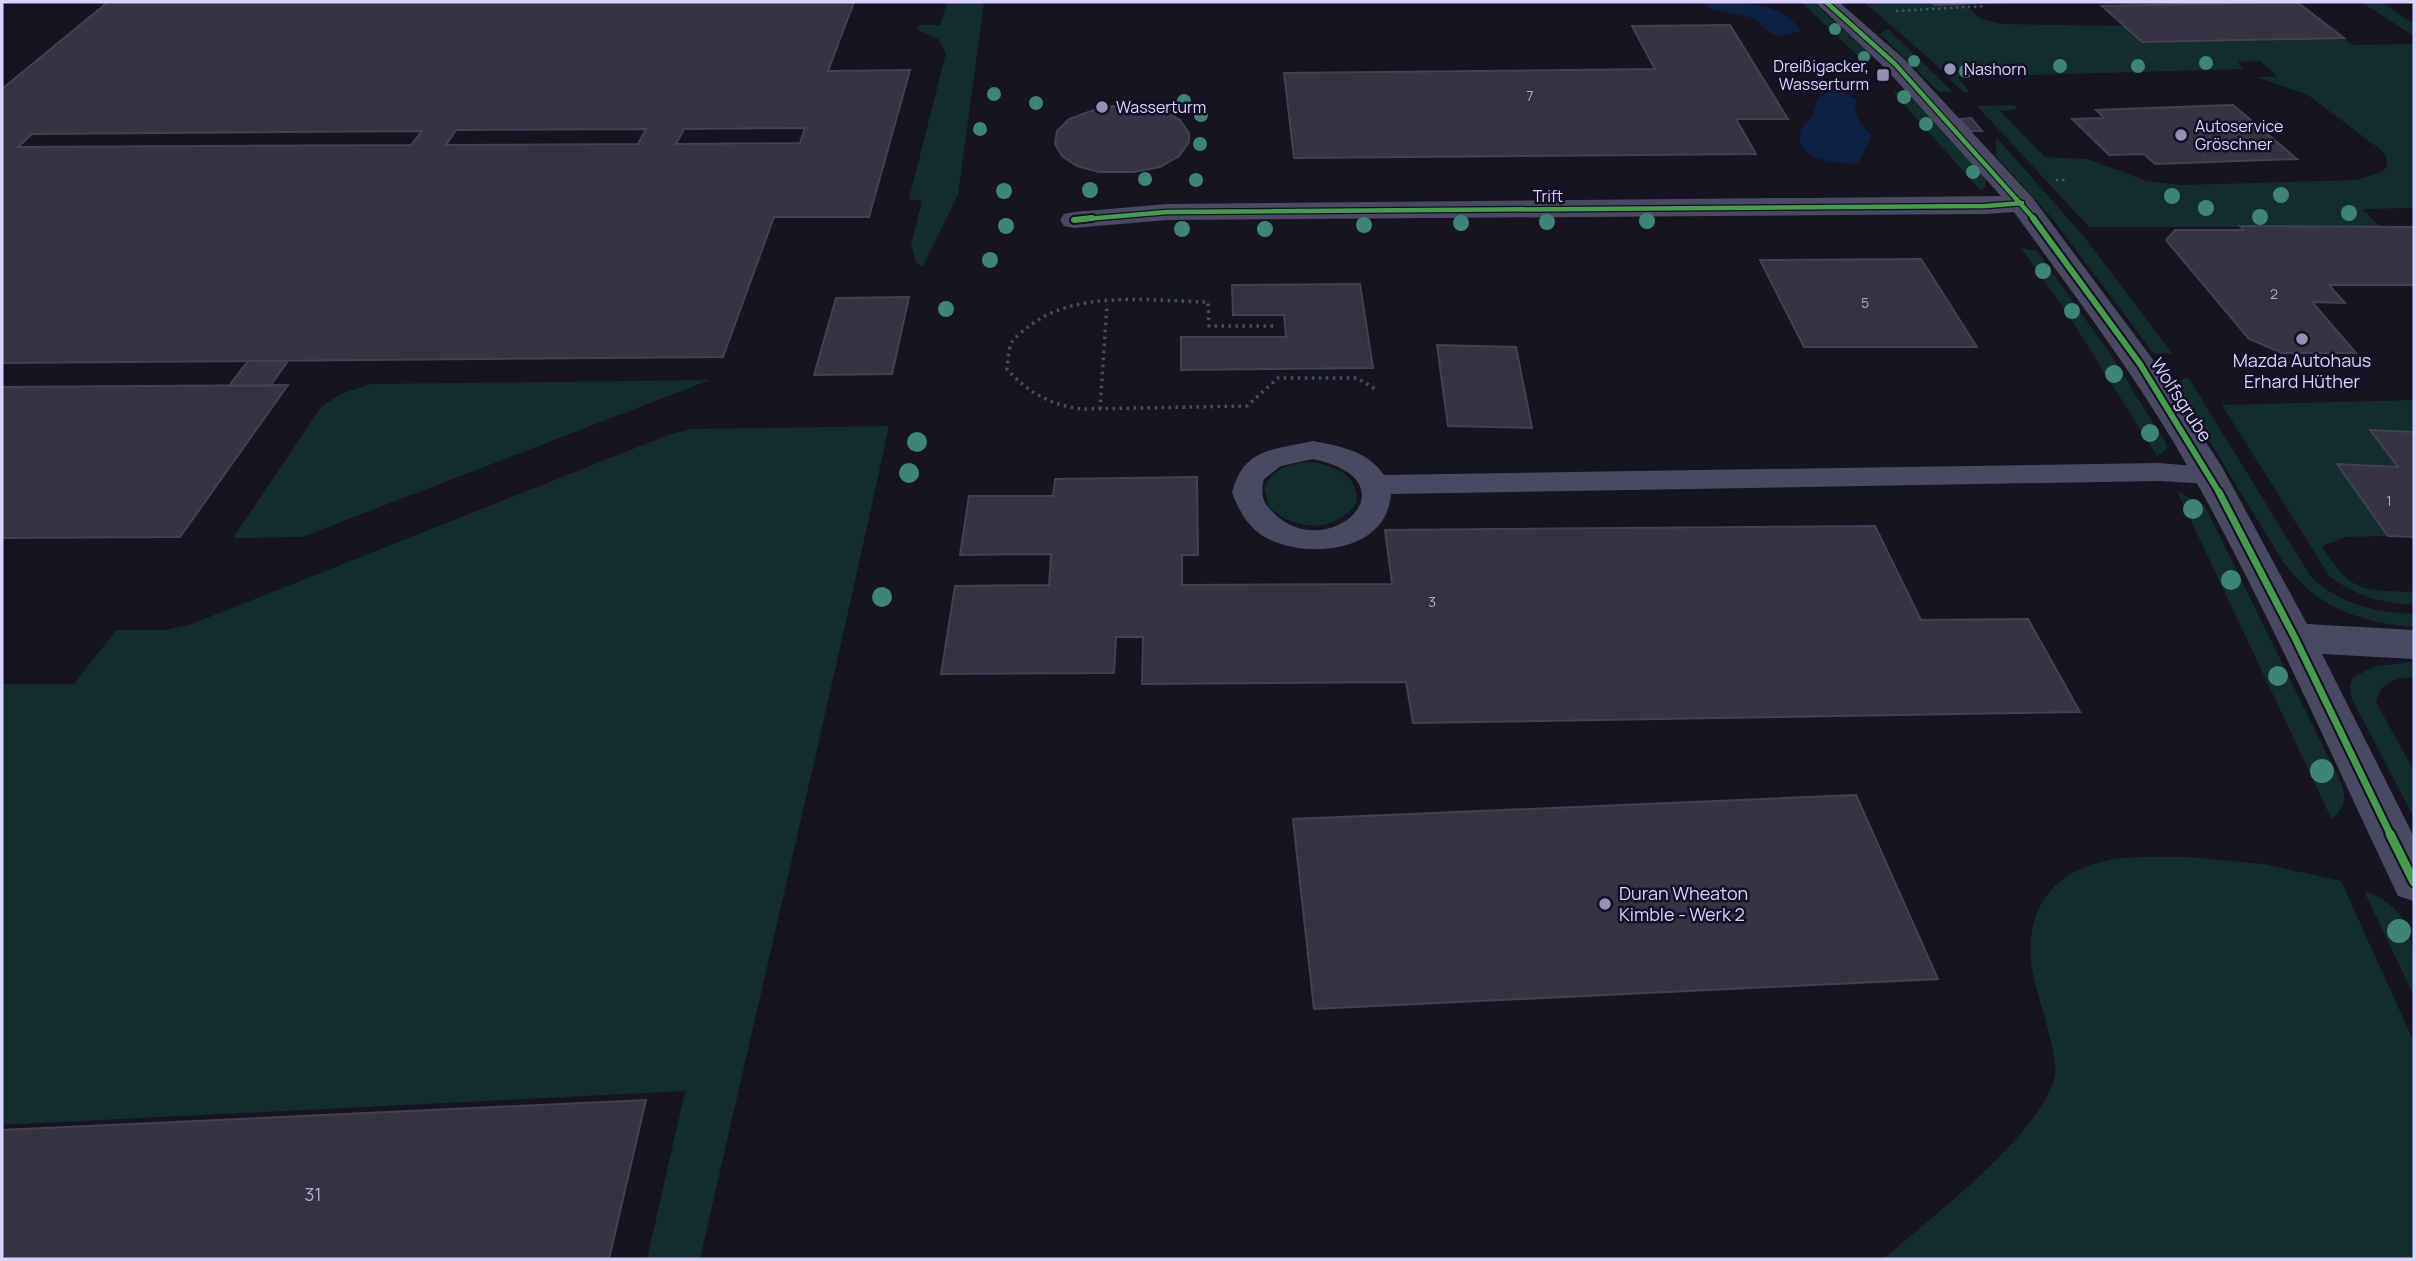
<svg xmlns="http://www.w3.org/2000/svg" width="2416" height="1261" font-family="Manrope,sans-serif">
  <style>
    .green { fill: #132c2d }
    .water { fill: #0d2144 }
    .building { fill: #343243; stroke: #433f54; stroke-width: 2; fill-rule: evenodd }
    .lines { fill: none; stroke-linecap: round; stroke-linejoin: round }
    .path-far1 { stroke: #44505f; stroke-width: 2.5; stroke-dasharray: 2.5 3.5; stroke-linecap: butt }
    .path { stroke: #44505f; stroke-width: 3.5; stroke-dasharray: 2.5 4.5; stroke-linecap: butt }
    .service { fill: #4a4962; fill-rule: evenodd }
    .minor { fill: #4a4962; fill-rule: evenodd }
    .cycleway-far3-casing { stroke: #130f26; stroke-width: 7 }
    .cycleway-far2-casing { stroke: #130f26; stroke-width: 10 }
    .cycleway-far1-casing { stroke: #130f26; stroke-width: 11 }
    .cycleway-casing { stroke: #130f26; stroke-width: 13 }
    .cycleway-far3 { stroke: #469c4c; stroke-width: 4.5 }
    .cycleway-far2 { stroke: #469c4c; stroke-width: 6 }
    .cycleway-far1 { stroke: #469c4c; stroke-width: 7 }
    .cycleway { stroke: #469c4c; stroke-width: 9 }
    .tree { fill: #3e8478 }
    .poi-dot { fill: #9591b1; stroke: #130f26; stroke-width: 2.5 }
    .labels { text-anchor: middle; stroke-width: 5; stroke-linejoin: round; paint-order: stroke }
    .number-label { font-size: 14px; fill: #b0acd0 }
    .far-poi-label { font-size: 16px; fill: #d9d4ff; stroke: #130f26; text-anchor: start }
    .far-street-label { font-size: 16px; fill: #d9d4ff; stroke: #130f26 }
    .poi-label { font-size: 18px; fill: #d9d4ff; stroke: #130f26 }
    .street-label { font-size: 18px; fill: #d9d4ff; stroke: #130f26 }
    .near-number-label { font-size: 18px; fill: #b0acd0 }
  </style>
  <rect width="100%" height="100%" fill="#161421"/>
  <path class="green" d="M 947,2 L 984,2 L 958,195 L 923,266 L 916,263 L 911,244 L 922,201 L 909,199 L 946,53 L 938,39 L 917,30 L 919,25 L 940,25 Z
    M 1801,2 L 1813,2 L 1873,57 L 1860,58 Z
    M 1864,2 L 1964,4 L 1982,19 L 2001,24 L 2124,26 L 2142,42 L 2344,38 L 2353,45 L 2414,44 L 2414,208 L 2362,209 L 2381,227 L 2089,227 L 1977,106 L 2014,105 L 2018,109 L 2000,111 L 2045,157 L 2088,159 L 2147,181 L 2180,185 L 2356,180 L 2380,173 L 2387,167 L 2386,156 L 2381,150 L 2308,95 L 2257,77 L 2278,77 L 2260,61 L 2238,62 L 2243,69 L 1957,77 L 1970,92 L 1963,92 L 1934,63 Z
    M 2361,2 L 2381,2 L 2414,24 L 2414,36 Z
    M 1888,29 L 1953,92 L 1939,92 L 1880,34 Z
    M 1906,91 L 1986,179 L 1985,188 L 1980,190 L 1893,92 Z
    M 1996,137 L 2081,233 L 2172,353 L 2154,354 L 2051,217 L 1996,156 Z
    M 2021,248 L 2037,251 L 2109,352 L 2167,445 L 2166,450 L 2157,456 L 2067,313 Z
    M 2188,377 L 2311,577 C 2341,605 2375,612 2414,614 L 2414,627 C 2357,622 2313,606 2280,557 L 2176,386 L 2177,382 Z
    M 710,380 L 302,537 L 233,538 L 321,407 L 341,394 L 371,384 Z
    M 2414,400 L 2414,432 L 2370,431 L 2398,467 L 2337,464 L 2388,536 L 2347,537 L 2322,546 C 2351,593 2361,590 2414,592 L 2414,605 C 2381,603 2357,596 2330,577 L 2222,405 Z
    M 889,426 C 829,705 763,981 700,1259 L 647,1259 L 685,1091 L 2,1125 L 2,684 L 74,684 L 116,630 L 166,630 L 189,625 L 668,435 L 691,429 Z
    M 1312,462 C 1336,466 1358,475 1357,502 C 1337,534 1294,531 1269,507 L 1264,488 C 1273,467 1292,463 1312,462 Z
    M 2177,491 L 2205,506 L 2342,785 C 2347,802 2343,807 2332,820 Z
    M 2414,662 L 2414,677 C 2395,678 2381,682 2376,702 L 2414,771 L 2414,818 L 2352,699 L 2350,686 L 2353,677 L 2376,666 Z
    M 2188,857 L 2264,864 L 2341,881 L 2414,1042 L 2414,1259 L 1883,1259 C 1929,1219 2043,1133 2055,1075 C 2058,1059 2041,1005 2036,987 C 2016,916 2050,864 2125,858 C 2146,856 2167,857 2188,857 Z
    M 2364,891 C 2416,908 2414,949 2414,996 Z"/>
  <path class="water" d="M 1702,2 C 1740,2 1780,0 1801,31 L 1781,36 L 1770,33 L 1754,18 L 1710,9 Z
    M 1833,90 L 1843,92 L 1856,99 C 1853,116 1859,124 1872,135 L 1858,164 C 1839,163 1792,162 1801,130 C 1803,125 1808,122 1811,117 C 1814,111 1816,103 1819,97 Z"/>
  <path class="building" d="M 108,2 L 854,2 L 828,71 L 910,70 L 869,217 L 774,217 L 723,357 L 2,363 L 2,89 ZM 805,128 L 800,143 L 676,144 L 684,129 ZM 646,129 L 638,144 L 446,145 L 456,130 ZM 422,131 L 411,145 L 18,147 L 32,134 Z
    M 1931,2 L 2003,2 L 1935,5 Z
    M 2297,2 L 2344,38 L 2142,42 L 2102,6 Z
    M 1730,25 L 1788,119 L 1736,119 L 1756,154 L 1294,158 L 1284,73 L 1655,69 L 1632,26 Z
    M 1125,105 L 1165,112 L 1180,120 L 1189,133 L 1189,142 L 1179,156 L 1160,167 L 1134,172 L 1099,172 L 1077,166 L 1062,156 L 1055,144 L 1057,131 L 1069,119 L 1102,107 Z
    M 2233,105 L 2297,159 L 2155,164 L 2144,154 L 2109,155 L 2072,119 L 2104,118 L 2096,110 Z
    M 1971,118 L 1982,131 L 1971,131 L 1960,119 Z
    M 2240,226 L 2414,227 L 2414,285 L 2329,285 L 2345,303 L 2312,302 L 2356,353 L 2282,353 L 2249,339 L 2166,240 L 2175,230 L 2244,230 Z
    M 1921,259 L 1977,347 L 1804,347 L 1760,260 Z
    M 1360,284 L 1373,368 L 1181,370 L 1181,337 L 1286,337 L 1284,315 L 1233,315 L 1232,285 Z
    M 909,297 L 892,374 L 814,375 L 836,298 Z
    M 1437,345 L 1516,347 L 1532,428 L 1448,426 Z
    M 248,361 L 288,361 L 270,386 L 229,386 Z
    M 288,385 L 180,537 L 2,538 L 2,387 Z
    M 2370,430 L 2414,432 L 2414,537 L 2388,536 L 2337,464 L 2398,467 Z
    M 1197,477 L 1198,555 L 1182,555 L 1182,585 L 1392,584 L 1385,530 L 1875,526 L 1921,620 L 2028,619 L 2080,712 L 1413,723 L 1406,682 L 1142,684 L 1143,637 L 1116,637 L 1114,673 L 941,674 L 955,586 L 1049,585 L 1051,554 L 960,555 L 969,496 L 1053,496 L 1055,479 Z
    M 1856,795 L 1938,979 L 1314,1009 L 1293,819 Z
    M 646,1100 L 609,1259 L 2,1259 L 2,1130 Z"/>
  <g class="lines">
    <path class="path-far1" d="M 1896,11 L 1986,6
      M 2056,180 L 2066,180"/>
    <path class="path" d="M 1273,326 L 1209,326 L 1208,302 C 1150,301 1076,289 1028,327 C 1023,331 1015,337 1012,342 C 1008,349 1008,361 1007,369 C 1028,393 1051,405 1082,409 L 1247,406 L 1278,378 L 1357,378 L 1377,390
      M 1100,409 L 1107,304"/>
    <path class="service" d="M 1313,441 C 1340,446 1368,451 1384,475 L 2159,463 L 2220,468 L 2224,475 L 2220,482 L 2210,484 L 2159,481 L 1391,494 C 1387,554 1304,560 1263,536 C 1247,526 1239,510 1232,493 C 1243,448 1273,450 1313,441 ZM 1313,459 C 1417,481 1331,563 1277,516 C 1263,504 1260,496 1264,479 L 1281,466 Z"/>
    <path class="minor" d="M 1815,2 L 1839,2 L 1904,59 L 2032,197 L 2151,357 L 2222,467 L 2307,624 L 2414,630 L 2414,659 L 2322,654 L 2414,837 L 2414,901 L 2398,896 C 2331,755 2269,612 2193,476 C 2142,383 2076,298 2014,212 L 1986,214 L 1167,220 L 1074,228 L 1064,226 L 1060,220 L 1064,214 L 1074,212 L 1167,204 L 2001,196 L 1886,69 Z"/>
    <g class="cycleway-far3-casing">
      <path id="cycleway-far3" d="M 1826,2 L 1895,64 L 2035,220
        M 1074,220 L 1167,212 L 1986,206 L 2022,203"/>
    </g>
    <g class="cycleway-far2-casing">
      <path id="cycleway-far2" d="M 2033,218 L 2140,364 L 2220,494
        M 1074,220 L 1092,218"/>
    </g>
    <g class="cycleway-far1-casing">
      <path id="cycleway-far1" d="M 2219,492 L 2295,638 L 2391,836"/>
    </g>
    <g class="cycleway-casing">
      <path id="cycleway" d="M 2390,834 L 2414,882"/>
    </g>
    <use href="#cycleway-far3" class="cycleway-far3"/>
    <use href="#cycleway-far2" class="cycleway-far2"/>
    <use href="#cycleway-far1" class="cycleway-far1"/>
    <use href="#cycleway" class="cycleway"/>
  </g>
  <g class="tree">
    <circle cx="1835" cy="29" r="6"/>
    <circle cx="1864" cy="57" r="6"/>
    <circle cx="1914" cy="61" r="6"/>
    <circle cx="2206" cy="63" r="7"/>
    <circle cx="2060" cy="66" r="7"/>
    <circle cx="2138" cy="66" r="7"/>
    <circle cx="1966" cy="71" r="7"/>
    <circle cx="994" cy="94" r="7"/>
    <circle cx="1904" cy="97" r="7"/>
    <circle cx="1184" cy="101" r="7"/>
    <circle cx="1036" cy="103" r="7"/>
    <circle cx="1201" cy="115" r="7"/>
    <circle cx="1926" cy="124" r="7"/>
    <circle cx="980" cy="129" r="7"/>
    <circle cx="1200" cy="144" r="7"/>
    <circle cx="1973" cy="172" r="7"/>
    <circle cx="1145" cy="179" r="7"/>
    <circle cx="1196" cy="180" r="7"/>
    <circle cx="1090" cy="190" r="8"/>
    <circle cx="1004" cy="191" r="8"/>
    <circle cx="2281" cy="195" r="8"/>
    <circle cx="2172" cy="196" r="8"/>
    <circle cx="2206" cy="208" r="8"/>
    <circle cx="2349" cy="213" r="8"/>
    <circle cx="2260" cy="217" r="8"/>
    <circle cx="1647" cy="221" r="8"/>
    <circle cx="1547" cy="222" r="8"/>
    <circle cx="1461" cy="223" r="8"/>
    <circle cx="1364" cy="225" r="8"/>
    <circle cx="1006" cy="226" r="8"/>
    <circle cx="1182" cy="229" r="8"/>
    <circle cx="1265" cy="229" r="8"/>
    <circle cx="990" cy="260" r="8"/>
    <circle cx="2043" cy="271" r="8"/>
    <circle cx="946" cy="309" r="8"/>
    <circle cx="2072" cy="311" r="8"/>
    <circle cx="2114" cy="374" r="9"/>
    <circle cx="2150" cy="433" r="9"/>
    <circle cx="917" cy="442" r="10"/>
    <circle cx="909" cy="473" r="10"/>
    <circle cx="2193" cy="509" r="10"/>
    <circle cx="2231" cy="580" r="10"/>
    <circle cx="882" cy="597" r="10"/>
    <circle cx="2278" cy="676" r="10"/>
    <circle cx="2322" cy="771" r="12"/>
    <circle cx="2399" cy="931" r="12"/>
  </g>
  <g class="poi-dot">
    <circle cx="1950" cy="69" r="7"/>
    <rect x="1876" y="68" width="14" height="14" rx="3.5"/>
    <circle cx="1102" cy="107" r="7"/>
    <circle cx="2181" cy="135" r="7"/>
    <circle cx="2302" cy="339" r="7"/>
    <circle cx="1605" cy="904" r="7"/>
  </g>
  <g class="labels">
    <g class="number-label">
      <text x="1530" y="101">7</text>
      <text x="2274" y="299">2</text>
      <text x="1865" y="308">5</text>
      <text x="2389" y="506">1</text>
      <text x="1432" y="607">3</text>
    </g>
    <g class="far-poi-label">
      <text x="1869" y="72" text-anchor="end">Dreißigacker,<tspan x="1869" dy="18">Wasserturm</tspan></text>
      <text x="1964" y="75">Nashorn</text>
      <text x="1116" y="113">Wasserturm</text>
      <text x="2195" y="132">Autoservice<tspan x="2195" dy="18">Gröschner</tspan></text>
    </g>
    <g class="far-street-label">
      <text x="1548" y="202">Trift</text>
    </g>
    <g class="poi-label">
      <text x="2302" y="367">Mazda Autohaus<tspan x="2302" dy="21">Erhard Hüther</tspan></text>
      <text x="1619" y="900" text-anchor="start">Duran Wheaton<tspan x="1619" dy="21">Kimble - Werk 2</tspan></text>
    </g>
    <g class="street-label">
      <text transform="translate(2181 400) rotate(57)" y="6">Wolfsgrube</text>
    </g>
    <g class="near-number-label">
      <text x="313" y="1201">31</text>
    </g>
  </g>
  <rect width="2416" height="1261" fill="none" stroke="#d9d4ff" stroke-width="7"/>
</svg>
